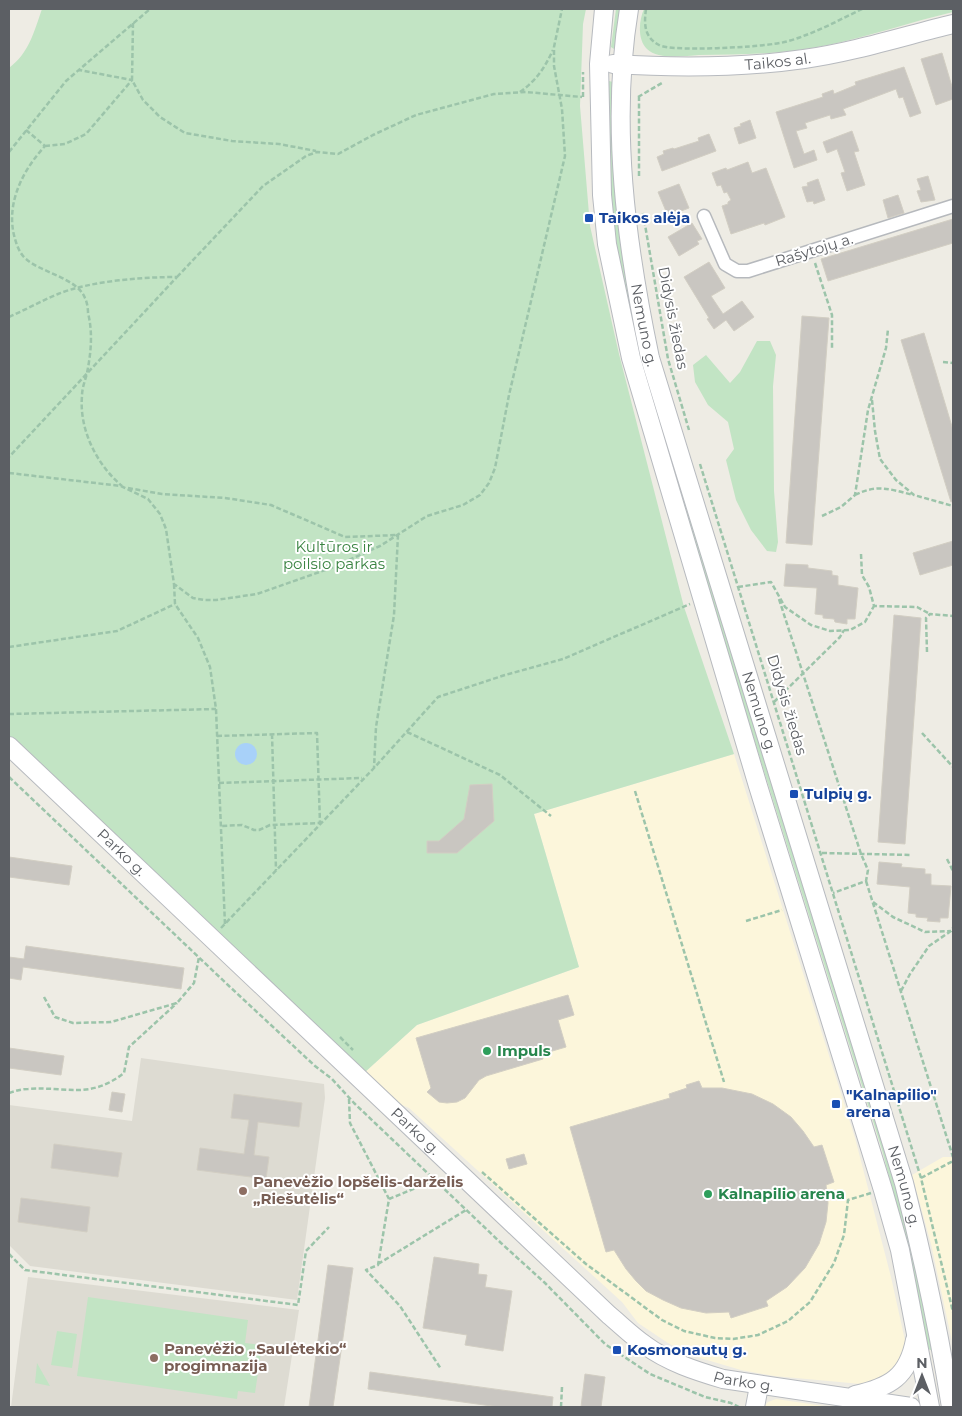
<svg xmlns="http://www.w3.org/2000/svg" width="962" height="1416" font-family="Montserrat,sans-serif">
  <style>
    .commercial { fill: #fcf6db }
    .education { fill: #dddbd2 }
    .green { fill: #c2e4c4 }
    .water { fill: #a8d1f9 }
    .building { fill: #c9c6c1; stroke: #d2cec3 }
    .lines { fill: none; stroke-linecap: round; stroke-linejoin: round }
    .minor-casing { stroke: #b6b9bd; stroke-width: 15 }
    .secondary-casing { stroke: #b7babf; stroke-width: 20 }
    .path { stroke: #9cc4aa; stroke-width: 2.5; stroke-dasharray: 5 2.5; stroke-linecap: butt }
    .minor { stroke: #fff; stroke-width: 12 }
    .secondary { stroke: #fff; stroke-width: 18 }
    .transit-dot { fill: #1a4fb4; stroke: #fff; stroke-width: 2 }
    .leisure-dot { fill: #2e9e5b; stroke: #fff; stroke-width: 2 }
    .education-dot { fill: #8d6e63; stroke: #fff; stroke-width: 2 }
    .labels { text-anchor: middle; stroke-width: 4; stroke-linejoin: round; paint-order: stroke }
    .street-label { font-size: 15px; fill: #5c5f64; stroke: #fff }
    .transit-label { font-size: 15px; font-weight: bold; fill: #164399; stroke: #fff; text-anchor: start }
    .park-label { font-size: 15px; fill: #3b8443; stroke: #fff }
    .leisure-label { font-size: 15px; font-weight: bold; fill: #27864d; stroke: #fff; text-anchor: start }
    .education-label { font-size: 15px; font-weight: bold; fill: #785e54; stroke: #fff; text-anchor: start }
  </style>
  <rect width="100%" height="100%" fill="#eeece4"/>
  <path class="commercial" d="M 734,754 L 855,1138 L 891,1277 L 906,1345 L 895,1374 L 872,1385 L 774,1376 L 741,1370 L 690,1355 L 668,1343 L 638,1323 L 622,1302 L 409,1108 L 393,1101 L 364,1073 L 417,1025 L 579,967 L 534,814 Z
    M 943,1157 L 953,1157 L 953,1346 L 931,1244 L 912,1175 Z
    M 776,1399 L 831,1407 L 763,1407 L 768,1402 Z"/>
  <path class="education" d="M 141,1058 L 324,1084 L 325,1098 L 297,1300 L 30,1266 L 9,1245 L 9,1105 L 132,1121 Z
    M 28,1277 L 299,1310 L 284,1407 L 11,1407 Z"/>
  <path class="green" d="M 42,9 L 586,9 L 583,24 L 580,106 L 590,226 L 619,354 L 684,607 L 734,754 L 534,814 L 579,967 L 417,1025 L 364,1073 L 9,736 L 9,68 C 29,53 34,32 42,9 Z
    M 616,9 L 621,9 L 615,47 L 614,49 L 611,47 Z
    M 644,9 L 953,9 L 953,12 C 911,22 870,36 828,45 C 786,54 741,55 699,55 C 684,56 658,60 647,49 C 637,39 639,20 644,9 Z
    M 609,81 L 613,82 L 613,84 L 615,191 L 619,230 L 630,297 L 899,1190 L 916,1258 L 933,1351 L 928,1349 L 911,1260 L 882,1150 L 649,402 L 619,264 L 613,221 L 610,183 Z
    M 757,341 L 770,341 L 776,355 L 773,386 L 774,491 L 778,542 L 776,552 L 767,551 L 751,530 L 736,500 L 726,460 L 734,449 L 728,422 L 708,405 L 695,382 L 693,365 L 706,355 L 730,383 L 740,372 Z
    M 88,1297 L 248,1320 L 245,1343 L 262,1345 L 255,1393 L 238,1391 L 237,1399 L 77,1376 Z
    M 57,1331 L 77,1334 L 72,1368 L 51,1365 Z
    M 37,1363 L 50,1386 L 35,1383 Z"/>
  <path class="water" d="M235 754a11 11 0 1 1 22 0a11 11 0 1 1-22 0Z"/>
  <path class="building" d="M 942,53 L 953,90 L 953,99 L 936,105 L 921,59 Z
    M 904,67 L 921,113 L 910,117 L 903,97 L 899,98 L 896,89 L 843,109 L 846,115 L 831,119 L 830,115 L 805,123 L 807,128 L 796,131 L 804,154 L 814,150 L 817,160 L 794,168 L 776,112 L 823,97 L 822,94 L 833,90 L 834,94 L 856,85 L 855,82 Z
    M 750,120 L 756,138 L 739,144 L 734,128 L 741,126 L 740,124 Z
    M 852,131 L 859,151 L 854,152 L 865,185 L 847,191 L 841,173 L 845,172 L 837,149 L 827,153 L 823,142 Z
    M 709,134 L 716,151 L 662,171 L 657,157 L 664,154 L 663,151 L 673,148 L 674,149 L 699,141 L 698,138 Z
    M 748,162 L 752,173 L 766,168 L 785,217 L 765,225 L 764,223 L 731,234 L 722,206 L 728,204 L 728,202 L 731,200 L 727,192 L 724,193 L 721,185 L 717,186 L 712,173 L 726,168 L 727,170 Z
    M 928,176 L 935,200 L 921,202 L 917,191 L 921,190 L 917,179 Z
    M 818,179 L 825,200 L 814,204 L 813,201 L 807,202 L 802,187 L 808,186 L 807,183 Z
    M 679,184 L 689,208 L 668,216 L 658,192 Z
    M 898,195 L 904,213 L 888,218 L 883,200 Z
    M 953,219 L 953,243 L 828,281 L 821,259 Z
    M 692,223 L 702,239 L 697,241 L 699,244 L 679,256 L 668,237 Z
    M 709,262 L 725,288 L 711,296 L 723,314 L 742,301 L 754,317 L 734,331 L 726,320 L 714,329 L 707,319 L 709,318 L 684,277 Z
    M 802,316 L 829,318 L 812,545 L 786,543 Z
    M 924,333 L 953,430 L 953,501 L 951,502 L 901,340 Z
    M 953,541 L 953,565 L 920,575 L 913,553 Z
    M 786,564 L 808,565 L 808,568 L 832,571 L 832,575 L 838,576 L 838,585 L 858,588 L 855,619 L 847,619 L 847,624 L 835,622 L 834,619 L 823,618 L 823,615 L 815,614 L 817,588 L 784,586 Z
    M 894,615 L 921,618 L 905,844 L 878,842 Z
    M 492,784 L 494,821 L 457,853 L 427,853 L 427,841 L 439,841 L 464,819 L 470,785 Z
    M 9,857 L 72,866 L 69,885 L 9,877 Z
    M 879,862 L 902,864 L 901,867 L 925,869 L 925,874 L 931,874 L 931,885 L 951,886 L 948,918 L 940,918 L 940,922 L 927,921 L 928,918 L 916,917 L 916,914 L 908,913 L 910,887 L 877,884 Z
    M 26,946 L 184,968 L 181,989 L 23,967 L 21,980 L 9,978 L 9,957 L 24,959 Z
    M 568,995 L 574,1015 L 558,1020 L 566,1047 L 542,1054 L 543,1059 L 486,1076 L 479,1080 L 465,1098 L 457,1102 L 447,1103 L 439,1102 L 427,1092 L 431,1088 L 416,1038 Z
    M 9,1048 L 64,1056 L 61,1075 L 9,1068 Z
    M 699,1081 L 702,1088 L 722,1088 L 752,1094 L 773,1104 L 791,1117 L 803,1131 L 814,1147 L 822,1145 L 834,1182 L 826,1185 L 828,1203 L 826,1222 L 819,1244 L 805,1268 L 787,1287 L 766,1301 L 768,1306 L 731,1318 L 729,1312 L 706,1313 L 681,1308 L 663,1300 L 646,1291 L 636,1281 L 626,1269 L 614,1250 L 606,1252 L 570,1127 L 670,1098 L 669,1094 L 687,1088 L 686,1085 Z
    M 112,1092 L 125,1094 L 122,1112 L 109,1110 Z
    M 234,1094 L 302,1103 L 299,1127 L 258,1122 L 254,1155 L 269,1157 L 266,1179 L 197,1170 L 200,1148 L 244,1154 L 249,1120 L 231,1118 Z
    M 54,1144 L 122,1153 L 118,1177 L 51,1168 Z
    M 524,1154 L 527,1164 L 509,1169 L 506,1159 Z
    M 21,1198 L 90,1207 L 87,1232 L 18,1222 Z
    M 434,1257 L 479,1264 L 478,1274 L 487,1275 L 485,1287 L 512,1291 L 503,1351 L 465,1345 L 467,1335 L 423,1328 Z
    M 328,1265 L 353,1268 L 333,1407 L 309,1407 Z
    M 370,1372 L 553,1397 L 552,1407 L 499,1407 L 368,1389 Z
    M 585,1374 L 605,1377 L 601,1407 L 581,1407 Z"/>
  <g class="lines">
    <g class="minor-casing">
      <path id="minor" d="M 704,216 L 725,264 L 737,271 L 748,271 L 953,206"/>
    </g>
    <g class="secondary-casing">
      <g id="secondary">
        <path d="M 604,9 L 599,64 L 602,195 L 607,244 L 631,358 L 758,786 L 883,1190 L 900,1250 L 930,1407"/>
        <path id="s1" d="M 629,9 C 610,124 626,244 650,358 L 904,1183 C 923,1257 939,1332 951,1407"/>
        <path id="s2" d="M 613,64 C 677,68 741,68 804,59 C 854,52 904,36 953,24"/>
        <path id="s3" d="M 9,746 L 609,1315 C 621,1325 632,1336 645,1345 C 668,1362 696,1371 723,1379 L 911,1407"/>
        <path d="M 855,1395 C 890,1387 908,1377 915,1340"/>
        <path d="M 755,1407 L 759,1386"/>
      </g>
    </g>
    <path class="path" d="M 646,9 C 644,24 644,37 659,45 C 670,52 756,47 773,44 C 784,43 796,39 806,35 C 825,28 843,18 862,9
      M 133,23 L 132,80 L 143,100 L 160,117 L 185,133 L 232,141 L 279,144 L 316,151
      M 520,92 C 537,80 545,67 553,50
      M 583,97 L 583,72
      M 638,97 L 662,83 L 662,81
      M 26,130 L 45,146 C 22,171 5,205 15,239 C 17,246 20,254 26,259 C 42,273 77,278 85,298 C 87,302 88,308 88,313 C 93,333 91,353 87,373 C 85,381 82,388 82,396 C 79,430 97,465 122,486
      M 45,146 L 65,144 L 86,134 L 132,80 L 79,70
      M 9,152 L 66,81 L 150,9
      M 639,176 L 639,97
      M 643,213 L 668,359 L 689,430
      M 815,263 L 832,315 L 832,349
      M 177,277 L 263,186 L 306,156 L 317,152 L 338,154 L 373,135 L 416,115 L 494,94 L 526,92 L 582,97
      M 9,317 C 25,310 41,301 58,294 C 90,281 142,277 177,277 L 9,457
      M 943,362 L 953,363
      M 872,400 L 875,431 L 880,459 L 896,480 L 914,495 L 953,506
      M 700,464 L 921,1178 L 953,1312
      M 9,473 L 121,486 L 148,499 L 160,514 L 166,529 L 174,584 L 193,598 L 204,600 L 216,600 L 257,594 L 331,568 L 380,546 L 427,516 L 463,505 L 480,495 L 489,483 L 495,468 L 509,395 L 565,156 L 562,109 L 554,66 L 554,47 L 562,9
      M 128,488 L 162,494 L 225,498 L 271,505 L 345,537 L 398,535 L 394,615 L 376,727 L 374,768
      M 855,495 C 877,484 890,489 913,495
      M 822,516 L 841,507 L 855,495 L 868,410 L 886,348 L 888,329
      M 861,554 L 862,575 L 869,587 L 874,606 L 917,607 L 930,614
      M 174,584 L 175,604 L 198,638 L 210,667 L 216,709 L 225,925
      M 738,587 L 771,582 L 785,607 L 811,625 L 830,631 L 850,630 L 865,622 L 874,606
      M 779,599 L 861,854 L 868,870 L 866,881 L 833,893
      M 9,647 L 117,631 L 175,604
      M 927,652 L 926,618 L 930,614 L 953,616
      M 774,702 L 840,637 L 844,630
      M 9,714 L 216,709
      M 407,732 L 500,775 L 551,816
      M 922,733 L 953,767
      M 272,734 L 276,870
      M 217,736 L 317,733 L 320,823 L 270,825 L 259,830 L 254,830 L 242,825 L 221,826
      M 9,777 L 229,986 L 315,1066 L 332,1079 L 354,1103 L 501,1243 L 545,1283 L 605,1344 L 650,1374 L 705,1397 L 731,1403 L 739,1407
      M 219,783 L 362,778
      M 635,791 L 724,1082
      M 822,853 L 912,855
      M 947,859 L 953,871
      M 866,881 L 953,1157
      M 873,902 L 893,917 L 925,932 L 951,931
      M 746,921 L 782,910
      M 221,928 L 374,768 L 438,697 L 505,675 L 563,659 L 690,604
      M 901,991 L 910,974 L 929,946 L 951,931 L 953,928
      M 44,997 L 55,1017 L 73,1023 L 111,1022 L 177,1003 L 194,983 L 199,957
      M 340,1037 L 353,1050
      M 9,1093 C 15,1091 21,1089 28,1089 C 67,1086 89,1100 124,1073 L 129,1047 L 177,1003
      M 349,1099 L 350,1123 L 389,1199
      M 482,1172 L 586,1264 L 662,1320 L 684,1331 L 715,1338 L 733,1339 L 758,1335 L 788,1321 L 810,1302 L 834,1263 L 844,1235 L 848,1200 L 871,1193
      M 921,1178 L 953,1161
      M 435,1180 L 389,1199 L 378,1265 L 366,1270 L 400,1306 L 441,1369
      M 9,1254 L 25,1270 L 298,1305 L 306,1251 L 329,1227
      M 378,1264 L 466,1210
      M 561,1407 L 562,1387"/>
    <use href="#minor" class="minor"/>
    <use href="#secondary" class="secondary"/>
  </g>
  <g class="transit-dot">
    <rect x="584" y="213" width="10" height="10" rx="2.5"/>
    <rect x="789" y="789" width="10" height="10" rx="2.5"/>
    <rect x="831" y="1099" width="10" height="10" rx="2.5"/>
    <rect x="612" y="1345" width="10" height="10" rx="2.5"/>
  </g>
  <g class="leisure-dot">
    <circle cx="487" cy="1051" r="5"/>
    <circle cx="708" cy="1194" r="5"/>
  </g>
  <g class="education-dot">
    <circle cx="243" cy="1191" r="5"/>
    <circle cx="154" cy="1358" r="5"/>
  </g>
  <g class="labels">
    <g class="street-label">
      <text dy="5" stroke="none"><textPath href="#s2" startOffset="165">Taikos al.</textPath></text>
      <text transform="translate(814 250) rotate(-17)" y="5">Rašytojų a.</text>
      <text transform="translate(673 318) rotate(79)" y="5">Didysis žiedas</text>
      <text dy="5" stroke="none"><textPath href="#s1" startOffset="318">Nemuno g.</textPath></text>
      <text transform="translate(787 705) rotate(73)" y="5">Didysis žiedas</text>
      <text dy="5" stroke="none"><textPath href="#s1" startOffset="722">Nemuno g.</textPath></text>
      <text dy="5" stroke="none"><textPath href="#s3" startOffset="155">Parko g.</textPath></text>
      <text dy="5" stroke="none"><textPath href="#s3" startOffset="560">Parko g.</textPath></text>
      <text dy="5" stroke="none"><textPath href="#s1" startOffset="1218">Nemuno g.</textPath></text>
      <text dy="5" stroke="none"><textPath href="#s3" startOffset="980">Parko g.</textPath></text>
    </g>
    <g class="transit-label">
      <text x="599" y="223">Taikos alėja</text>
      <text x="804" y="799">Tulpių g.</text>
      <text x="846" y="1100">"Kalnapilio"<tspan x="846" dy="17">arena</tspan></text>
      <text x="627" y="1355">Kosmonautų g.</text>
    </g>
    <g class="park-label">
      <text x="334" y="552">Kultūros ir<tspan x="334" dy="17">poilsio parkas</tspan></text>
    </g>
    <g class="leisure-label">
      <text x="497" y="1056">Impuls</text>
      <text x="718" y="1199">Kalnapilio arena</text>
    </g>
    <g class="education-label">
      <text x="253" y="1187">Panevėžio lopšelis-darželis<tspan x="253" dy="17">„Riešutėlis“</tspan></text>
      <text x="164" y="1354">Panevėžio „Saulėtekio“<tspan x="164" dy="17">progimnazija</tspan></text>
    </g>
  </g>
  <rect width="962" height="1416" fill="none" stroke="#5c5f64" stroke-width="20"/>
  <g transform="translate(922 1376)" stroke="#ffffff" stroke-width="4" paint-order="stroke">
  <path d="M0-4L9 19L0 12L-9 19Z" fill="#5c5f64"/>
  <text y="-8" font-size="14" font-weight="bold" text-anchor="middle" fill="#5c5f64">N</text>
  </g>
</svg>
